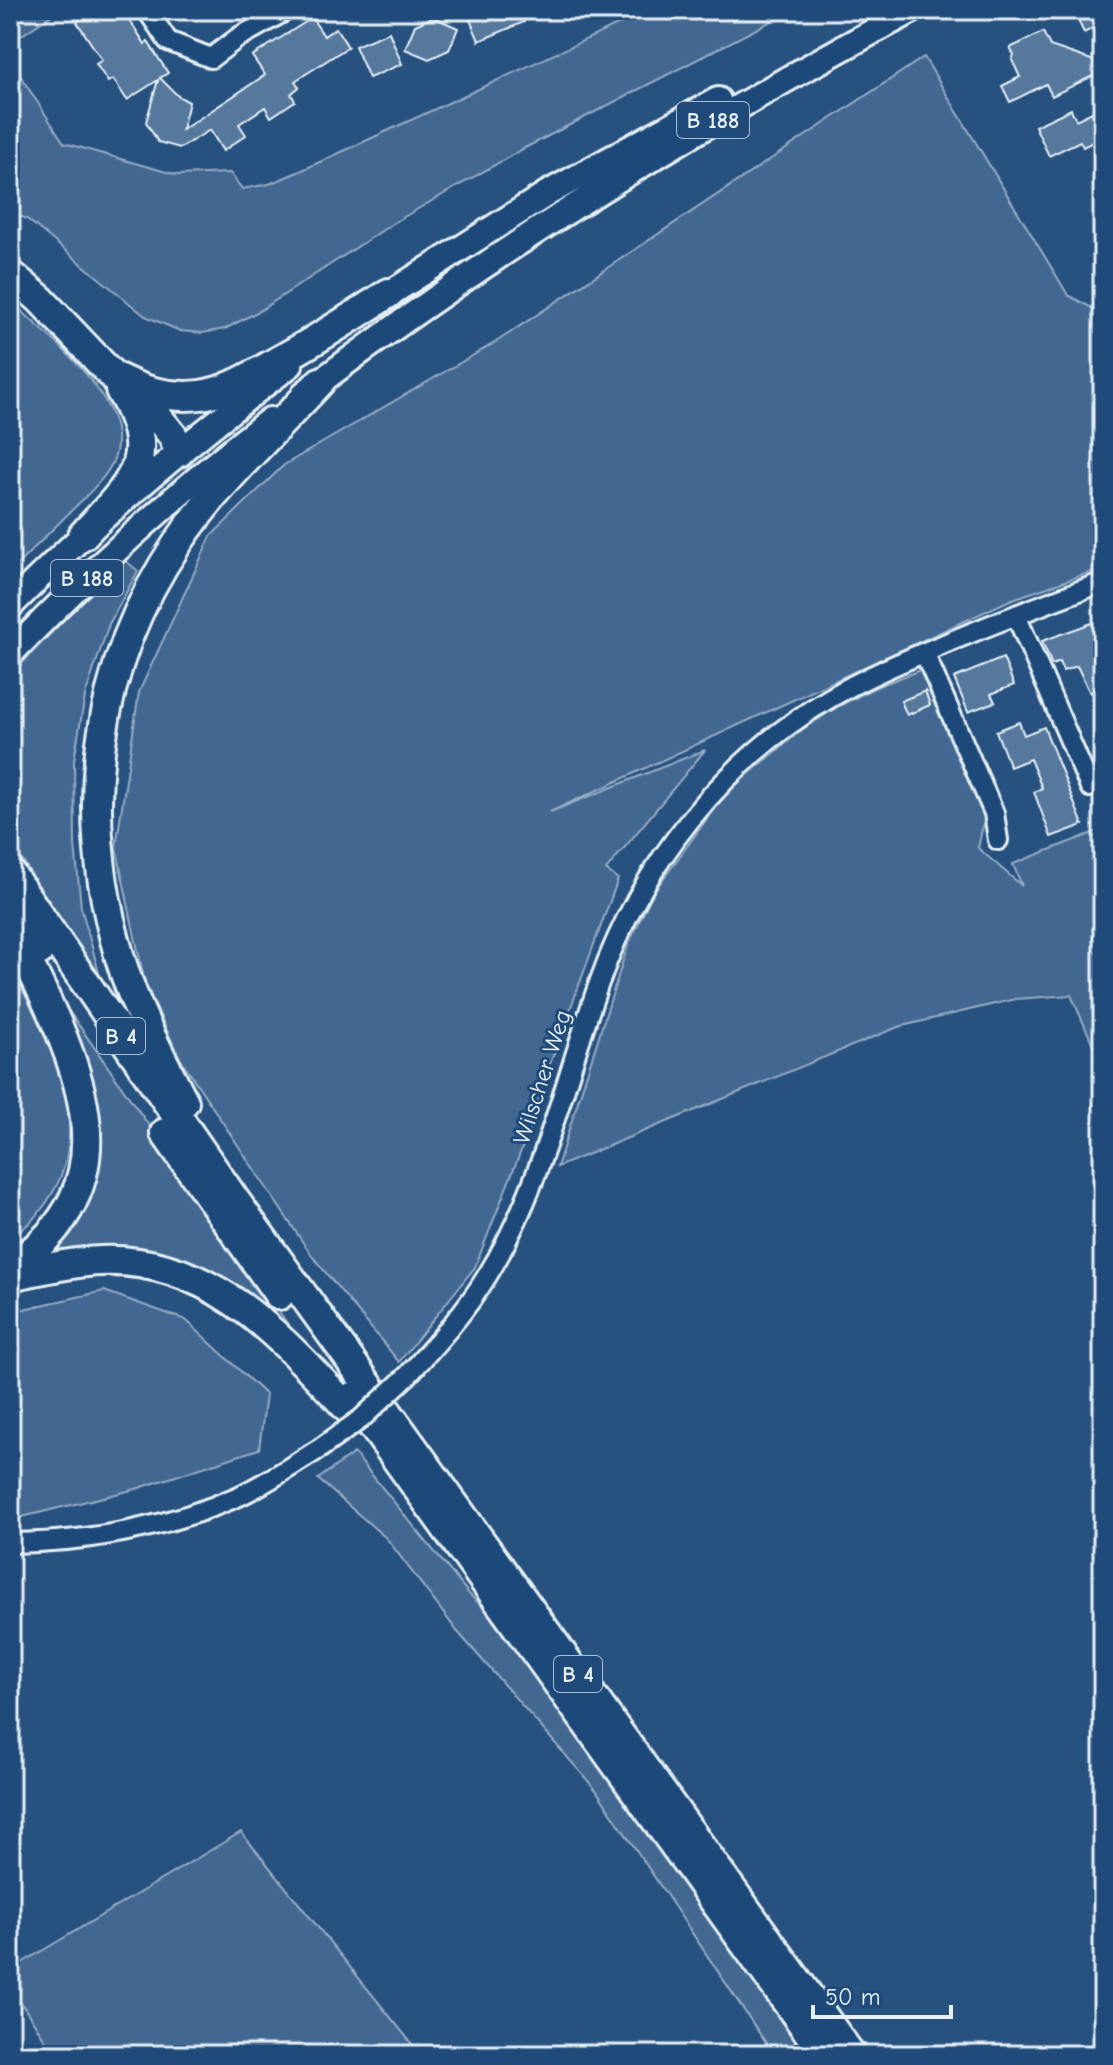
<svg xmlns="http://www.w3.org/2000/svg" width="1113" height="2065" font-family="'Comic Neue',sans-serif">
  <style>
    .green { fill: #436891; stroke: #96acc4; stroke-width: 2 }
    .building { fill: #57789d; stroke: #e8f1f8; stroke-width: 2 }
    .lines { fill: none; stroke-linecap: round; stroke-linejoin: round }
    .minor-casing { stroke: #e8f1f8; stroke-width: 24 }
    .major-casing { stroke: #e8f1f8; stroke-width: 30 }
    .highway-casing { stroke: #e8f1f8; stroke-width: 34 }
    .minor { stroke: #1f4a7a; stroke-width: 18 }
    .major { stroke: #1f4a7a; stroke-width: 24 }
    .highway { stroke: #1f4a7a; stroke-width: 28 }
    .minor-bridge-casing { stroke: #e8f1f8; stroke-width: 24; stroke-linecap: butt }
    .minor-bridge { stroke: #1f4a7a; stroke-width: 18 }
    .labels { text-anchor: middle; stroke-width: 6; stroke-linejoin: round; paint-order: stroke }
    .shield { fill: #1f4a7a; stroke: #acbfd2; stroke-width: 2 }
    .shield-label { font-size: 22px; font-weight: bold; fill: #e8f1f8 }
    .street-label { font-size: 24px; fill: #e8f1f8; stroke: #1f4a7a }
  </style>
  <rect width="100%" height="100%" fill="#27517f"/>
  <filter id="ink" filterUnits="userSpaceOnUse"><feTurbulence type="fractalNoise" baseFrequency=".0125" numOctaves="2"/><feDisplacementMap in="SourceGraphic" scale="16" xChannelSelector="R" yChannelSelector="G"/><feConvolveMatrix kernelMatrix="1 2 1 2 8 2 1 2 1" color-interpolation-filters="sRGB"/></filter>
  <g filter="url(#ink)">
    <path class="green" d="M 10,10 L 59,10 L 10,43 Z
      M 650,10 L 793,10 L 521,150 L 395,222 L 261,310 L 225,329 L 202,333 L 180,331 L 145,316 L 27,219 L 10,212 L 10,60 L 64,143 L 177,175 L 230,173 L 242,189 L 269,184 L 298,172 Z
      M 924,57 L 1068,295 L 1103,314 L 1103,568 L 1010,600 L 550,812 L 705,750 L 606,870 L 618,879 L 546,1075 L 530,1128 L 475,1267 L 399,1362 L 312,1256 L 181,1060 L 145,984 L 116,847 L 139,692 L 211,536 L 284,465 L 496,342 Z
      M 10,301 C 49,337 146,410 109,469 C 99,485 84,498 71,511 C 51,531 30,552 10,572 Z
      M 126,561 L 138,571 L 109,624 L 85,696 L 74,760 L 75,845 L 81,907 L 102,984 L 10,841 L 10,676 L 79,604 Z
      M 923,669 L 986,811 L 978,848 L 1022,886 L 1013,864 L 1103,829 L 1103,1067 L 1071,995 L 1016,999 L 898,1027 L 557,1167 L 628,945 L 653,893 L 725,794 L 803,729 L 839,706 L 876,687 Z
      M 10,969 C 62,1056 112,1164 10,1239 Z
      M 43,974 L 310,1356 L 232,1287 L 40,1254 L 98,1153 L 99,1124 L 90,1081 Z
      M 104,1291 L 186,1320 L 266,1395 L 259,1449 L 136,1489 L 10,1520 L 10,1312 Z
      M 354,1453 L 469,1594 L 509,1632 L 605,1762 L 804,2055 L 774,2055 L 596,1790 L 457,1631 L 387,1539 L 318,1479 Z
      M 241,1832 L 421,2055 L 55,2055 L 10,1986 L 10,1970 Z"/>
    <path class="building" d="M 95,10 L 123,10 L 145,44 L 148,42 L 168,73 L 160,78 L 178,96 L 189,102 L 182,130 L 265,75 L 252,56 L 312,18 L 324,36 L 336,28 L 348,47 L 295,81 L 299,87 L 291,94 L 295,101 L 271,117 L 265,107 L 239,124 L 246,135 L 223,151 L 210,130 L 180,148 L 158,142 L 146,122 L 158,80 L 127,100 L 113,79 L 108,82 L 96,64 L 102,60 L 77,22 Z
      M 479,10 L 519,10 L 524,22 L 479,41 L 468,15 Z
      M 1089,10 L 1103,10 L 1103,23 L 1084,33 L 1076,16 Z
      M 433,17 L 458,28 L 449,50 L 429,59 L 405,49 L 415,25 Z
      M 389,32 L 402,64 L 369,78 L 355,46 Z
      M 1043,32 L 1050,46 L 1103,64 L 1103,71 L 1052,96 L 1046,84 L 1010,102 L 1002,86 L 1020,77 L 1012,60 L 1014,55 L 1010,48 Z
      M 1071,109 L 1076,120 L 1098,109 L 1103,119 L 1103,137 L 1083,147 L 1080,141 L 1049,156 L 1035,126 Z
      M 1103,619 L 1103,654 L 1096,657 L 1103,672 L 1103,687 L 1090,693 L 1077,666 L 1063,671 L 1059,662 L 1052,665 L 1042,641 Z
      M 1003,658 L 1014,685 L 991,694 L 995,702 L 968,712 L 954,678 Z
      M 925,691 L 930,705 L 907,715 L 901,701 Z
      M 1019,722 L 1024,735 L 1044,727 L 1083,825 L 1051,837 L 1034,792 L 1042,788 L 1030,759 L 1010,767 L 996,731 Z"/>
    <g class="lines">
      <g class="minor-casing">
        <path id="minor" d="M 147,10 L 168,41 L 211,58 L 239,37 L 287,10
          M 1016,615 L 1090,787
          M 924,652 L 994,813 L 998,840
          M 408,1375 C 436,1344 465,1312 487,1276 C 542,1187 564,1081 599,983 C 641,865 722,762 830,698 C 870,674 914,657 956,639 C 1005,619 1054,600 1103,582
          M 10,1543 C 89,1542 167,1528 239,1496 C 267,1483 293,1465 319,1449"/>
      </g>
      <g class="major-casing">
        <path id="major" d="M 375,303 L 548,193 L 718,100
          M 305,393 C 497,248 701,123 913,10
          M 10,606 C 97,518 192,439 290,365
          M 10,654 C 91,571 177,491 270,420"/>
      </g>
      <g class="highway-casing">
        <path id="highway" d="M 10,274 L 40,299 L 112,375 L 156,415 L 173,436 L 179,452
          M 112,375 C 140,390 168,399 200,395 C 226,392 251,376 273,364 C 313,342 351,318 389,293
          M 83,535 C 131,482 161,461 120,390
          M 10,873 L 234,1199 L 851,2055
          M 10,908 L 39,951
          M 184,1102 C 160,1056 135,1008 120,958 C 77,813 93,667 179,541 C 218,483 272,434 320,382
          M 165,1133 L 279,1295
          M 10,1267 C 147,1179 68,1046 15,935
          M 10,1276 C 40,1270 70,1262 101,1261 C 218,1257 285,1344 359,1420
          M 352,1397 L 825,2055"/>
      </g>
      <use href="#minor" class="minor"/>
      <use href="#major" class="major"/>
      <use href="#highway" class="highway"/>
      <g class="minor-bridge-casing">
        <path id="minor-bridge" d="M 319,1449 L 361,1419 L 408,1375"/>
      </g>
      <use href="#minor-bridge" class="minor-bridge"/>
    </g>
  </g>
  <g class="labels">
    <g class="shield">
      <rect x="677" y="102" width="72" height="36" rx="6"/>
      <rect x="51" y="560" width="72" height="36" rx="6"/>
      <rect x="97" y="1018" width="48" height="36" rx="6"/>
      <rect x="554" y="1656" width="48" height="36" rx="6"/>
    </g>
    <g class="shield-label">
      <text x="713" y="128">B 188</text>
      <text x="87" y="586">B 188</text>
      <text x="121" y="1044">B 4</text>
      <text x="578" y="1682">B 4</text>
    </g>
    <g class="street-label">
      <text transform="translate(542 1077) rotate(-72)" y="8">Wilscher Weg</text>
    </g>
  </g>
  <rect width="1113" height="2065" fill="none" stroke="#1f4a7a" stroke-width="40"/>
  <rect x="20" y="20" width="1073" height="2025" fill="none" stroke="#e8f1f8" stroke-width="3" filter="url(#ink)"/>
  <path d="M813 2005v12h138v-12" fill="none" stroke="#e8f1f8" stroke-width="4"/>
  <text x="825" y="2005" font-size="24" fill="#e8f1f8" stroke="#1f4a7a" stroke-width="6" paint-order="stroke">50 m</text>
</svg>
